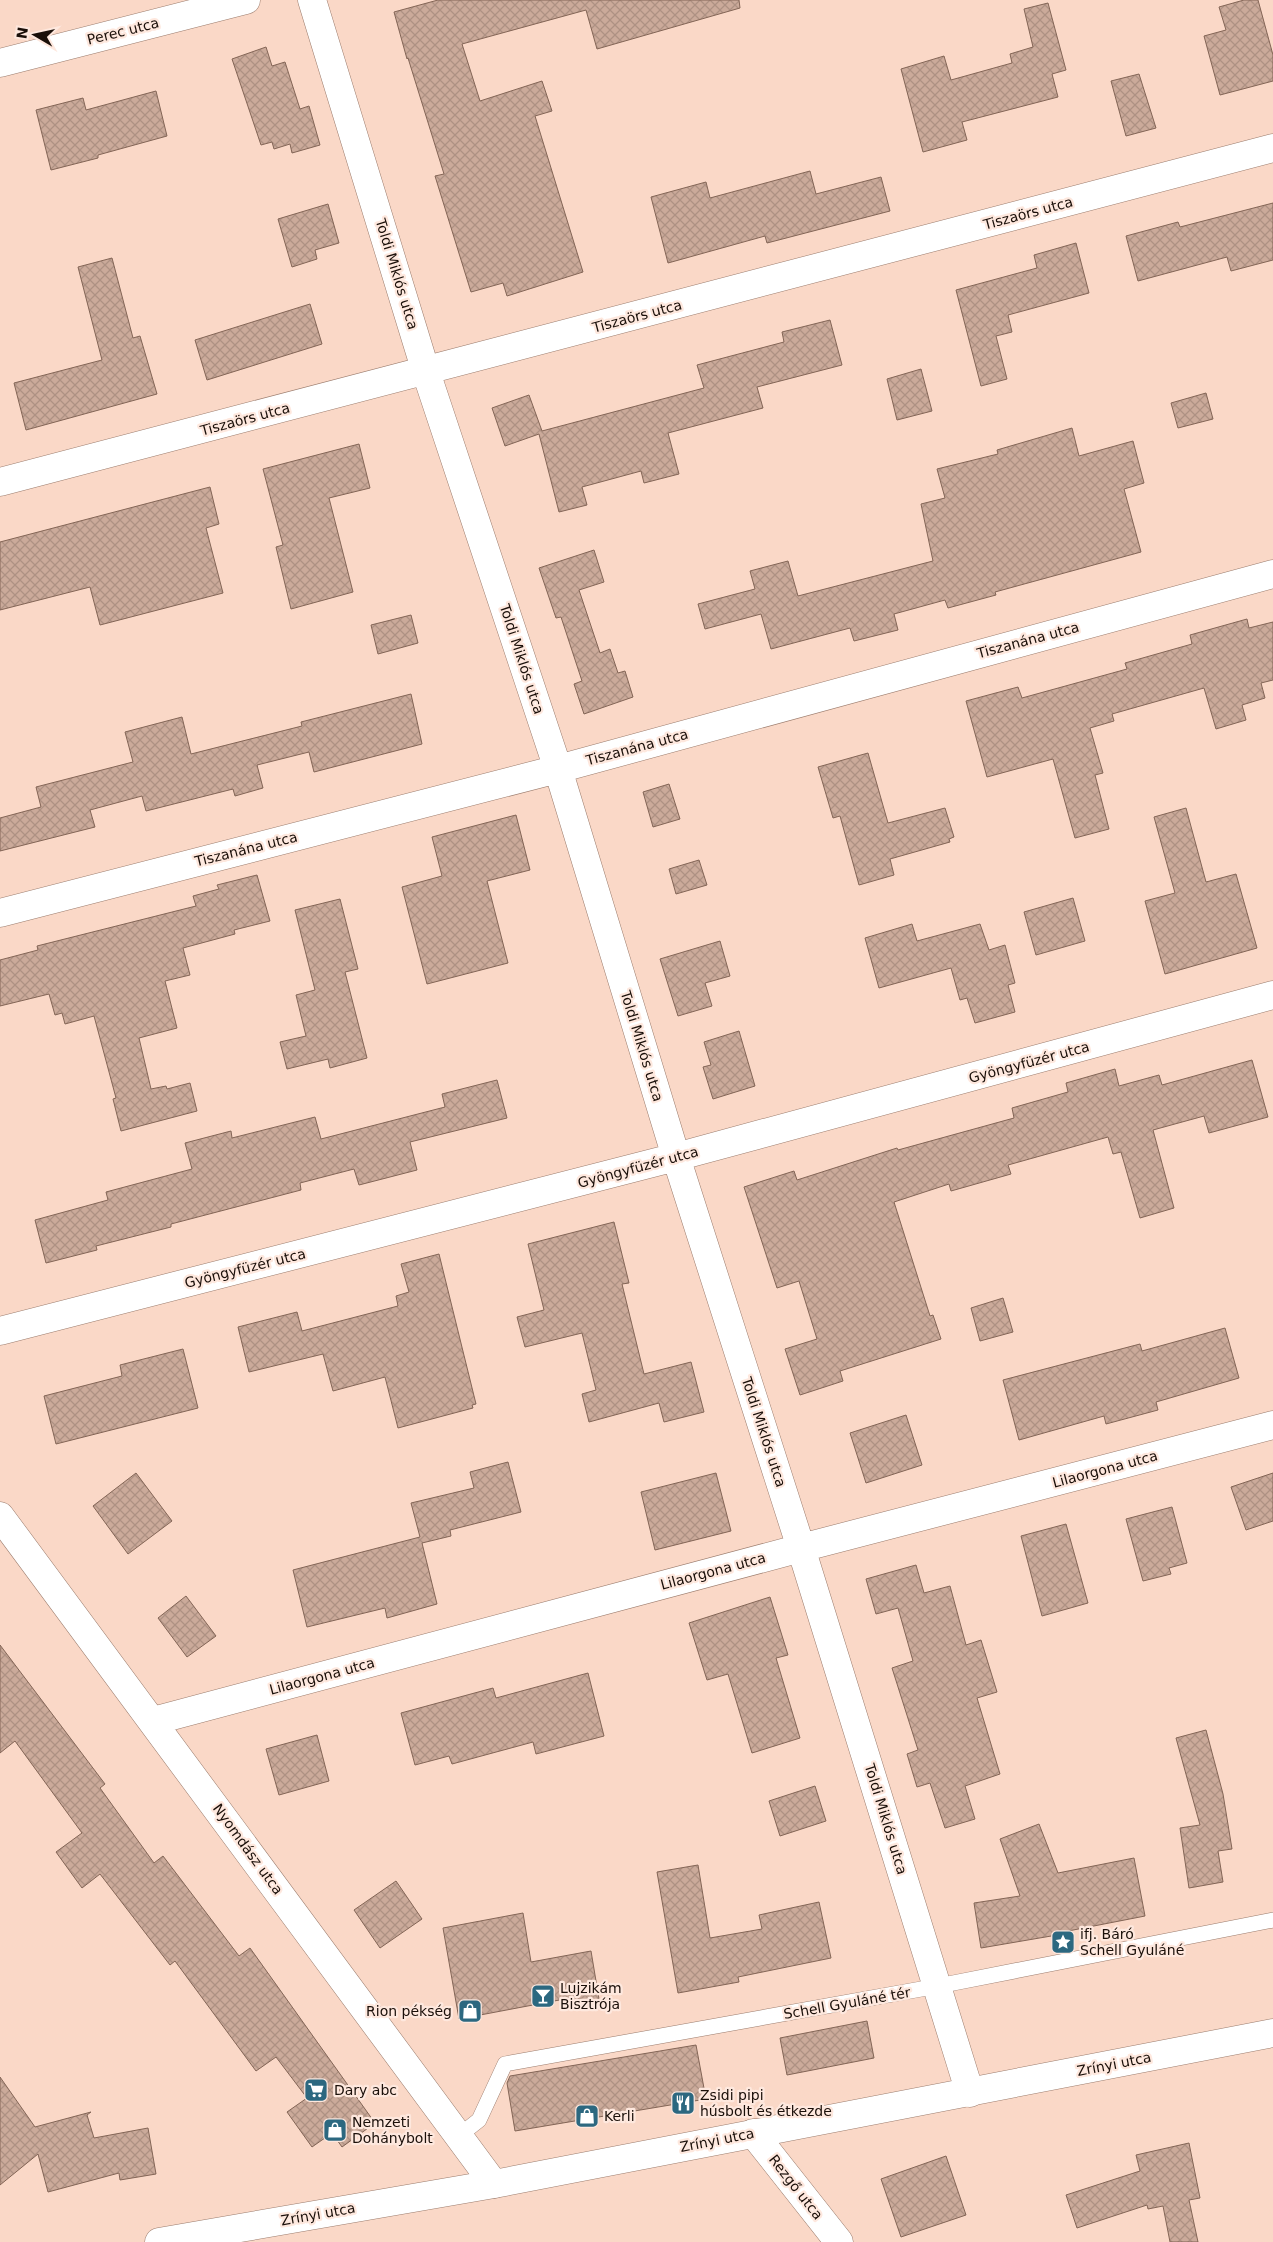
<svg xmlns="http://www.w3.org/2000/svg" width="1273" height="2242" font-family="'DejaVu Sans',sans-serif">
  <style>
    .building { fill: url(#building-cross-hatch); stroke: #836556 }
    .lines { fill: none; stroke-linecap: round; stroke-linejoin: round }
    .lane-casing { stroke: #9b7c6d; stroke-width: 16 }
    .street-casing { stroke: #9b7c6d; stroke-width: 29 }
    .secondary-casing { stroke: #9b7c6d; stroke-width: 29 }
    .lane { stroke: #fff; stroke-width: 15 }
    .street { stroke: #fff; stroke-width: 28 }
    .secondary { stroke: #fff; stroke-width: 28 }
    .labels { text-anchor: middle; stroke-width: 4.5; stroke-linejoin: round; paint-order: stroke }
    .street-label { font-size: 14px; fill: #1a0f09; stroke: #fee8de }
    .poi-label { font-size: 14px; fill: #1a0f09; stroke: #fee8de; text-anchor: start }
  </style>
  <defs>
    <pattern id="building-cross-hatch" width="8" height="8" patternUnits="userSpaceOnUse" patternTransform="scale(1.25)"><rect width="8" height="8" fill="#cbaa9a"/><path d="M0 0l8 8M0 8l8-8" fill="none" stroke="#ae9183"/></pattern>
  </defs>
  <rect width="100%" height="100%" fill="#fad8c7"/>
  <path class="building" d="M 438,0 L 739,0 L 740,8 L 597,49 L 586,10 L 462,44 L 480,101 L 542,81 L 552,111 L 535,116 L 583,272 L 507,296 L 503,283 L 471,292 L 435,176 L 444,174 L 408,58 L 407,59 L 394,12 Z
    M 1244,0 L 1258,0 L 1273,55 L 1273,81 L 1220,95 L 1204,36 L 1226,30 L 1219,7 Z
    M 1048,3 L 1066,70 L 1052,74 L 1058,97 L 962,122 L 967,140 L 923,152 L 901,69 L 944,56 L 951,80 L 1012,63 L 1010,54 L 1033,47 L 1024,9 Z
    M 266,47 L 272,66 L 285,62 L 300,109 L 309,106 L 320,145 L 292,153 L 290,144 L 274,149 L 272,142 L 261,145 L 232,59 Z
    M 1139,74 L 1156,128 L 1126,136 L 1111,81 Z
    M 156,91 L 167,136 L 98,155 L 98,158 L 51,170 L 36,110 L 83,98 L 86,110 Z
    M 810,171 L 816,194 L 881,177 L 890,211 L 767,243 L 765,236 L 668,263 L 651,197 L 706,182 L 710,198 Z
    M 1273,203 L 1273,260 L 1231,271 L 1227,257 L 1138,281 L 1126,236 L 1178,222 L 1180,227 Z
    M 328,204 L 339,243 L 315,250 L 317,259 L 292,267 L 278,219 Z
    M 1076,243 L 1089,293 L 1008,315 L 1012,332 L 996,336 L 1007,379 L 981,386 L 956,290 L 1037,268 L 1034,255 Z
    M 112,258 L 133,338 L 140,336 L 157,394 L 26,430 L 14,383 L 102,360 L 78,267 Z
    M 310,304 L 322,344 L 207,380 L 195,340 Z
    M 830,320 L 842,365 L 757,387 L 763,408 L 668,433 L 679,474 L 644,483 L 641,471 L 582,487 L 587,505 L 559,512 L 539,434 L 505,446 L 492,408 L 529,395 L 542,431 L 704,388 L 697,365 L 784,342 L 782,332 Z
    M 921,369 L 932,411 L 897,420 L 887,379 Z
    M 1206,393 L 1213,419 L 1178,428 L 1171,403 Z
    M 1072,428 L 1079,456 L 1133,441 L 1144,483 L 1124,489 L 1141,552 L 995,592 L 996,595 L 948,608 L 945,600 L 894,614 L 898,630 L 854,641 L 850,628 L 771,649 L 761,614 L 705,629 L 698,604 L 755,589 L 750,571 L 788,561 L 798,596 L 933,561 L 921,504 L 945,498 L 937,469 L 998,454 L 997,450 Z
    M 359,444 L 370,488 L 329,498 L 353,592 L 291,609 L 276,547 L 283,545 L 263,469 Z
    M 210,487 L 219,524 L 206,528 L 223,593 L 100,625 L 90,587 L 0,610 L 0,542 Z
    M 594,550 L 604,582 L 579,590 L 600,653 L 610,649 L 618,673 L 625,671 L 633,697 L 584,714 L 574,684 L 582,681 L 561,617 L 556,618 L 539,568 Z
    M 411,615 L 418,643 L 378,654 L 371,625 Z
    M 1247,619 L 1249,628 L 1273,622 L 1273,680 L 1261,683 L 1265,698 L 1242,705 L 1246,720 L 1216,729 L 1204,688 L 1112,714 L 1114,721 L 1090,728 L 1103,773 L 1095,775 L 1109,829 L 1075,838 L 1053,759 L 987,777 L 966,701 L 1018,687 L 1022,698 L 1127,669 L 1125,663 L 1192,644 L 1190,635 Z
    M 411,694 L 422,744 L 314,772 L 309,752 L 257,765 L 263,788 L 235,796 L 233,789 L 146,811 L 142,796 L 90,810 L 95,827 L 0,851 L 0,818 L 41,807 L 36,787 L 133,762 L 125,732 L 182,717 L 191,754 L 302,726 L 301,722 Z
    M 868,753 L 888,823 L 945,808 L 954,837 L 949,839 L 950,842 L 890,859 L 894,875 L 859,885 L 840,816 L 833,818 L 818,767 Z
    M 669,784 L 680,819 L 653,827 L 643,792 Z
    M 1186,808 L 1206,882 L 1236,874 L 1257,948 L 1165,974 L 1145,901 L 1175,893 L 1154,817 Z
    M 516,815 L 530,870 L 487,881 L 508,963 L 427,984 L 402,887 L 442,876 L 432,837 Z
    M 699,860 L 707,885 L 676,894 L 669,869 Z
    M 257,875 L 270,921 L 234,930 L 235,934 L 183,948 L 190,975 L 165,981 L 177,1028 L 139,1038 L 151,1089 L 166,1086 L 167,1089 L 190,1083 L 197,1111 L 121,1131 L 113,1099 L 116,1098 L 94,1016 L 65,1024 L 62,1013 L 55,1015 L 49,994 L 0,1006 L 0,960 L 38,950 L 37,946 L 196,906 L 193,896 L 219,889 L 217,885 Z
    M 1073,898 L 1085,941 L 1036,955 L 1024,912 Z
    M 340,899 L 358,969 L 345,972 L 367,1058 L 330,1068 L 328,1059 L 287,1069 L 280,1042 L 306,1036 L 296,995 L 315,990 L 295,910 Z
    M 912,924 L 917,941 L 980,924 L 989,950 L 1005,945 L 1015,983 L 1008,985 L 1015,1012 L 975,1023 L 967,998 L 960,1000 L 951,968 L 879,988 L 865,938 Z
    M 720,941 L 730,976 L 705,983 L 712,1006 L 678,1016 L 660,959 Z
    M 739,1031 L 755,1086 L 713,1099 L 703,1067 L 711,1065 L 704,1042 Z
    M 1252,1060 L 1268,1117 L 1209,1133 L 1204,1116 L 1153,1130 L 1174,1208 L 1140,1218 L 1121,1152 L 1113,1154 L 1108,1137 L 1008,1165 L 1011,1174 L 951,1191 L 949,1184 L 894,1202 L 930,1316 L 933,1315 L 941,1339 L 840,1371 L 843,1381 L 800,1395 L 785,1349 L 817,1339 L 799,1281 L 777,1288 L 744,1187 L 794,1171 L 797,1180 L 897,1148 L 898,1150 L 1014,1118 L 1012,1108 L 1068,1092 L 1066,1083 L 1115,1069 L 1119,1086 L 1159,1075 L 1162,1085 Z
    M 497,1080 L 507,1118 L 410,1142 L 417,1170 L 359,1185 L 354,1169 L 300,1183 L 301,1190 L 171,1224 L 171,1227 L 96,1246 L 97,1250 L 46,1263 L 35,1220 L 108,1200 L 106,1192 L 192,1169 L 185,1143 L 231,1131 L 232,1138 L 315,1117 L 321,1139 L 445,1107 L 442,1094 Z
    M 614,1222 L 629,1283 L 622,1284 L 644,1374 L 691,1362 L 704,1412 L 664,1422 L 659,1403 L 589,1422 L 582,1394 L 596,1390 L 582,1333 L 525,1347 L 517,1317 L 544,1310 L 528,1244 Z
    M 439,1254 L 476,1404 L 472,1405 L 473,1408 L 398,1428 L 385,1377 L 333,1391 L 323,1354 L 249,1372 L 238,1327 L 297,1312 L 302,1331 L 398,1306 L 396,1296 L 409,1292 L 401,1264 Z
    M 1003,1298 L 1013,1332 L 980,1341 L 971,1308 Z
    M 1225,1328 L 1239,1378 L 1156,1402 L 1158,1410 L 1106,1424 L 1104,1416 L 1019,1440 L 1003,1380 L 1140,1344 L 1142,1351 Z
    M 183,1349 L 198,1408 L 56,1444 L 44,1396 L 122,1376 L 120,1365 Z
    M 906,1415 L 922,1465 L 866,1483 L 850,1433 Z
    M 508,1462 L 521,1512 L 450,1530 L 451,1536 L 422,1543 L 437,1604 L 387,1618 L 385,1608 L 307,1627 L 293,1570 L 420,1537 L 411,1503 L 474,1488 L 470,1472 Z
    M 136,1473 L 172,1521 L 128,1554 L 93,1506 Z
    M 716,1473 L 731,1531 L 655,1550 L 641,1492 Z
    M 1273,1473 L 1273,1521 L 1246,1530 L 1231,1487 Z
    M 1172,1507 L 1187,1563 L 1169,1568 L 1171,1574 L 1143,1581 L 1126,1519 Z
    M 1066,1524 L 1088,1603 L 1042,1616 L 1021,1536 Z
    M 916,1565 L 924,1593 L 950,1586 L 966,1645 L 981,1640 L 997,1692 L 977,1698 L 1000,1774 L 965,1786 L 975,1819 L 945,1828 L 930,1783 L 917,1787 L 907,1754 L 918,1750 L 892,1668 L 913,1661 L 898,1608 L 876,1614 L 866,1579 Z
    M 186,1596 L 216,1636 L 187,1657 L 158,1618 Z
    M 770,1597 L 788,1655 L 776,1658 L 800,1738 L 752,1753 L 728,1674 L 707,1680 L 689,1623 Z
    M 0,1645 L 105,1784 L 100,1788 L 154,1863 L 163,1856 L 239,1956 L 250,1948 L 375,2123 L 342,2147 L 332,2133 L 312,2147 L 287,2112 L 307,2098 L 276,2057 L 256,2071 L 175,1961 L 170,1965 L 100,1874 L 82,1888 L 56,1852 L 82,1833 L 15,1741 L 0,1753 Z
    M 588,1673 L 604,1736 L 536,1754 L 533,1742 L 452,1764 L 449,1756 L 415,1765 L 401,1713 L 493,1688 L 496,1698 Z
    M 1206,1730 L 1223,1794 L 1232,1849 L 1218,1851 L 1223,1882 L 1189,1888 L 1180,1828 L 1200,1825 L 1176,1738 Z
    M 317,1735 L 329,1781 L 279,1795 L 266,1749 Z
    M 815,1786 L 826,1821 L 780,1836 L 769,1801 Z
    M 1039,1824 L 1058,1873 L 1134,1858 L 1145,1916 L 1063,1932 L 1063,1934 L 981,1948 L 974,1903 L 1020,1896 L 1000,1839 Z
    M 698,1865 L 710,1938 L 762,1929 L 759,1915 L 819,1902 L 831,1958 L 738,1977 L 739,1982 L 678,1993 L 657,1872 Z
    M 396,1881 L 422,1919 L 380,1948 L 354,1910 Z
    M 523,1913 L 531,1962 L 591,1951 L 600,2005 L 572,2010 L 570,1998 L 459,2019 L 443,1928 Z
    M 867,2021 L 874,2058 L 787,2075 L 780,2038 Z
    M 696,2045 L 706,2099 L 515,2131 L 507,2083 L 510,2076 Z
    M 0,2077 L 35,2127 L 91,2112 L 87,2115 L 94,2138 L 148,2128 L 156,2174 L 120,2180 L 119,2173 L 48,2192 L 38,2154 L 0,2185 Z
    M 1189,2143 L 1200,2198 L 1189,2200 L 1198,2242 L 1170,2242 L 1163,2206 L 1148,2209 L 1147,2205 L 1077,2228 L 1066,2195 L 1140,2171 L 1136,2155 Z
    M 946,2156 L 966,2215 L 901,2237 L 881,2179 Z"/>
  <g class="lines">
    <g class="lane-casing">
      <path id="lane" d="M 460,2135 L 479,2120 L 505,2064 L 938,1986 L 1273,1920"/>
    </g>
    <g class="street-casing">
      <path id="street" d="M 312,0 L 426,372 L 558,769 L 676,1157 L 801,1548 L 970,2093
        M 0,63 L 246,0
        M 0,482 L 1273,148
        M 0,913 L 558,769 L 1273,574
        M 0,1331 L 676,1157 L 1273,995
        M 0,1516 L 494,2184
        M 153,1721 L 801,1548 L 1273,1425
        M 753,2133 L 839,2242"/>
    </g>
    <g class="secondary-casing">
      <path id="secondary" d="M 159,2242 L 494,2184 L 1273,2033"/>
    </g>
    <use href="#lane" class="lane"/>
    <use href="#street" class="street"/>
    <use href="#secondary" class="secondary"/>
  </g>
  <defs>
    <g id="sight-square" transform="scale(1.25)"><rect x="-9" y="-9" width="18" height="18" rx="4" fill="#2c6880" stroke="#fee8de"/><path d="M0-6L1.8-2.2L6-1.7L2.9 1.2L3.7 5.4L0 3.3L-3.7 5.4L-2.9 1.2L-6-1.7L-1.8-2.2Z" fill="#fff"/></g>
    <g id="bar-square" transform="scale(1.25)"><rect x="-9" y="-9" width="18" height="18" rx="4" fill="#2c6880" stroke="#fee8de"/><path d="M-6-5H6L.8 .8V4.5H3.5V6h-7V4.5H-.8V.8Z" fill="#fff"/></g>
    <g id="shop-square" transform="scale(1.25)"><rect x="-9" y="-9" width="18" height="18" rx="4" fill="#2c6880" stroke="#fee8de"/><path d="M-5-2.5h2.3a2.7 3.5 0 0 1 5.4 0H5L5.5 6h-11ZM-1.5-2.5h3a1.5 2.3 0 0 0-3 0Z" fill="#fff"/></g>
    <g id="supermarket-square" transform="scale(1.25)"><rect x="-9" y="-9" width="18" height="18" rx="4" fill="#2c6880" stroke="#fee8de"/><path d="M-6-5.5h2.5l.6 2H6L4.5 2H-2.5L-4.4-4H-6ZM-1.5 3.2a1.3 1.3 0 1 0 .1 0ZM3 3.2a1.3 1.3 0 1 0 .1 0Z" fill="#fff"/></g>
    <g id="restaurant-square" transform="scale(1.25)"><rect x="-9" y="-9" width="18" height="18" rx="4" fill="#2c6880" stroke="#fee8de"/><path d="M-5-6h1v4h1v-4h1v4h1v-4h1v5L-1.5 .5V6h-2V.5L-5-1ZM5-6V6H3V1.5H1.5Q1.5-4 5-6Z" fill="#fff"/></g>
  </defs>
  <g fill-rule="evenodd">
    <use href="#sight-square" x="1063" y="1942"/>
    <use href="#bar-square" x="543" y="1996"/>
    <use href="#shop-square" x="470" y="2011"/>
    <use href="#supermarket-square" x="316" y="2090"/>
    <use href="#restaurant-square" x="683" y="2103"/>
    <use href="#shop-square" x="587" y="2116"/>
    <use href="#shop-square" x="335" y="2130"/>
  </g>
  <g class="labels">
    <g class="street-label">
      <text transform="translate(123 31) rotate(-14)" y="5">Perec utca</text>
      <text transform="translate(1028 213) rotate(-15)" y="5">Tiszaörs utca</text>
      <text transform="translate(397 274) rotate(73)" y="5">Toldi Miklós utca</text>
      <text transform="translate(637 316) rotate(-15)" y="5">Tiszaörs utca</text>
      <text transform="translate(245 419) rotate(-15)" y="5">Tiszaörs utca</text>
      <text transform="translate(1028 640) rotate(-15)" y="5">Tiszanána utca</text>
      <text transform="translate(522 659) rotate(72)" y="5">Toldi Miklós utca</text>
      <text transform="translate(637 747) rotate(-15)" y="5">Tiszanána utca</text>
      <text transform="translate(246 849) rotate(-14)" y="5">Tiszanána utca</text>
      <text transform="translate(642 1046) rotate(73)" y="5">Toldi Miklós utca</text>
      <text transform="translate(1029 1062) rotate(-15)" y="5">Gyöngyfüzér utca</text>
      <text transform="translate(638 1167) rotate(-15)" y="5">Gyöngyfüzér utca</text>
      <text transform="translate(245 1268) rotate(-14)" y="5">Gyöngyfüzér utca</text>
      <text transform="translate(764 1432) rotate(72)" y="5">Toldi Miklós utca</text>
      <text transform="translate(1105 1469) rotate(-15)" y="5">Lilaorgona utca</text>
      <text transform="translate(713 1571) rotate(-15)" y="5">Lilaorgona utca</text>
      <text transform="translate(322 1676) rotate(-15)" y="5">Lilaorgona utca</text>
      <text transform="translate(886 1819) rotate(73)" y="5">Toldi Miklós utca</text>
      <text transform="translate(248 1849) rotate(54)" y="5">Nyomdász utca</text>
      <text transform="translate(847 2003) rotate(-10)" y="5">Schell Gyuláné tér</text>
      <text transform="translate(1114 2064) rotate(-11)" y="5">Zrínyi utca</text>
      <text transform="translate(717 2140) rotate(-11)" y="5">Zrínyi utca</text>
      <text transform="translate(796 2187) rotate(52)" y="5">Rezgő utca</text>
      <text transform="translate(318 2214) rotate(-10)" y="5">Zrínyi utca</text>
    </g>
    <g class="poi-label">
      <text x="1080" y="1939">ifj. Báró<tspan x="1080" dy="16">Schell Gyuláné</tspan></text>
      <text x="560" y="1993">Lujzikám<tspan x="560" dy="16">Bisztrója</tspan></text>
      <text x="452" y="2016" text-anchor="end">Rion pékség</text>
      <text x="334" y="2095">Dary abc</text>
      <text x="700" y="2100">Zsidi pipi<tspan x="700" dy="16">húsbolt és étkezde</tspan></text>
      <text x="604" y="2121">Kerli</text>
      <text x="352" y="2127">Nemzeti<tspan x="352" dy="16">Dohánybolt</tspan></text>
    </g>
  </g>
  <g transform="translate(35 35) rotate(279)" stroke="#fee8de" stroke-width="4" paint-order="stroke">
  <path d="M0-4L9 19L0 12L-9 19Z" fill="#1a0f09"/>
  <text y="-8" font-size="14" font-weight="bold" text-anchor="middle" fill="#1a0f09">N</text>
  </g>
</svg>
